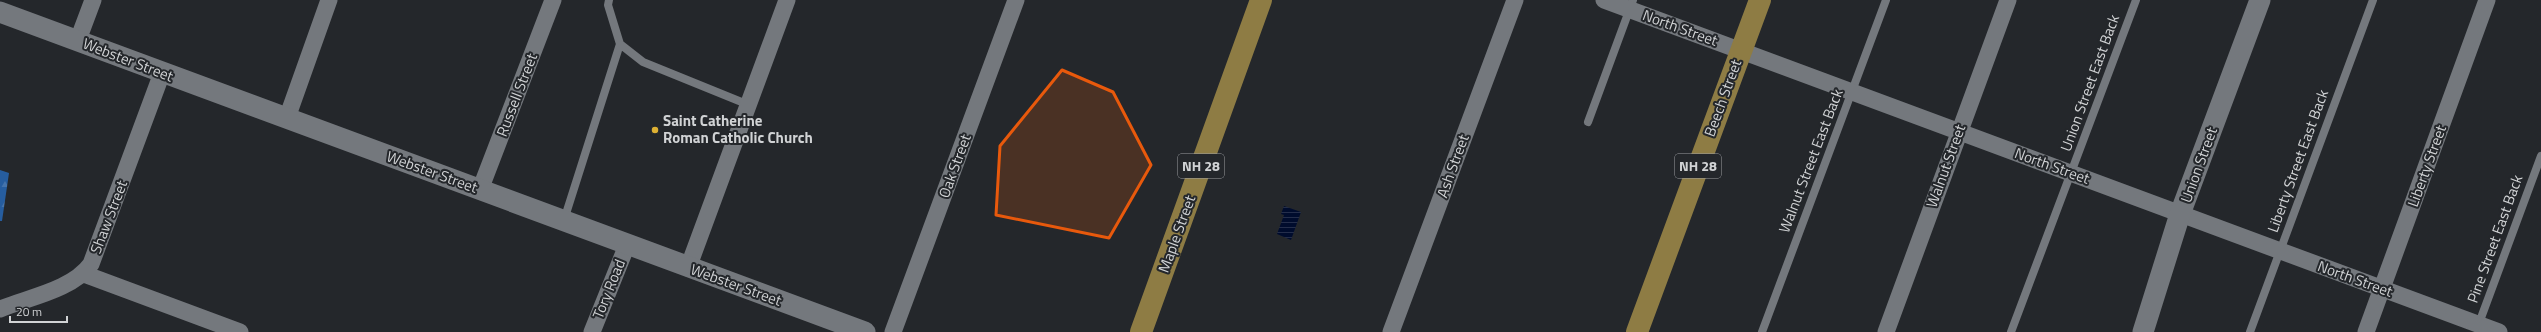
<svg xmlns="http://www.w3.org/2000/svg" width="2541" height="332" font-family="'Titillium Web',sans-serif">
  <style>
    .forest { fill: url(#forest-firs) }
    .water { fill: url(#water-rules) }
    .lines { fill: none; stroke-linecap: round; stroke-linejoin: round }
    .service { stroke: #74787d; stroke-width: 8 }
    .minor { stroke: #74787d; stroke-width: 17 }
    .tertiary { stroke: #74787d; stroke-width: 21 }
    .primary { stroke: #8e7c44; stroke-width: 22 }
    .marked { fill: #e8590c; fill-opacity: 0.2; stroke: #e8590c; stroke-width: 3; stroke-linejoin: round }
    .poi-dot { fill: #deb133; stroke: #24272b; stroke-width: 1.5 }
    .labels { text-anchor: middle; stroke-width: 4; stroke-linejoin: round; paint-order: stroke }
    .shield { fill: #24272b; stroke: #9d9fa2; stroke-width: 1 }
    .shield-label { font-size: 14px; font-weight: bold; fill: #d1d3d5 }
    .street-label { font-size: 15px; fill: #d1d3d5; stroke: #24272b }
    .poi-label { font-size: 15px; font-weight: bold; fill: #d1d3d5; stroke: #24272b; text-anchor: start }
  </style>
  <defs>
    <pattern id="forest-firs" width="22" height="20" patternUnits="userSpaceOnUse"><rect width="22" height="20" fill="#265d9f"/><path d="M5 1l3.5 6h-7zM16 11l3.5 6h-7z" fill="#4473ab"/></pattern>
    <pattern id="water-rules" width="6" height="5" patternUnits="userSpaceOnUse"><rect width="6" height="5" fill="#000c2d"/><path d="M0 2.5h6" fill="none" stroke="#242e4b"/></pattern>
  </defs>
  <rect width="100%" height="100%" fill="#24272b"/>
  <path class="forest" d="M 0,170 L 9,173 L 2,221 L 0,221 Z"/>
  <path class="water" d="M 1284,206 L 1301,212 L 1291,240 L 1277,234 L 1284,215 L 1281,214 Z"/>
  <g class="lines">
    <path class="service" d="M 620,44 L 643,62 L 749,105
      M 1588,122 L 1633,0
      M 564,220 L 620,44 L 608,5 L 609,0
      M 2478,326 L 2541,156
      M 1762,332 L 1886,0
      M 2011,332 L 2136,0
      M 2250,332 L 2373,0"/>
    <path class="minor" d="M 1604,0 L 2499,332
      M 78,40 L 93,0
      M 287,118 L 329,0
      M 480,190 L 553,0
      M 688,268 L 787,0
      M 84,274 L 240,332
      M 0,309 C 30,297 72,290 91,264 L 162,73
      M 592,332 L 627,245
      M 893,332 L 1016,0
      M 1391,332 L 1515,0
      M 1886,332 L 2008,0
      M 2366,332 L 2487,0"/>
    <path class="tertiary" d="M 0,12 L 865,332
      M 2143,332 L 2180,214 L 2260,0"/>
    <path class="primary" d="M 1141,332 L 1261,0
      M 1637,332 L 1760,0"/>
  </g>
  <path class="marked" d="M 1062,70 L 1113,92 L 1151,165 L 1109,238 L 996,215 L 1000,146 Z"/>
  <circle class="poi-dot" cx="655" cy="130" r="4"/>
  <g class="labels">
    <g class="shield">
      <rect x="1178" y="154" width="46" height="24" rx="3"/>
      <rect x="1675" y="154" width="46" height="24" rx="3"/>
    </g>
    <g class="shield-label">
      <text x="1201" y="171">NH 28</text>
      <text x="1698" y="171">NH 28</text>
    </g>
    <g class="street-label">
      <text transform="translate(1680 28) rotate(20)" y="5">North Street</text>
      <text transform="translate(128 60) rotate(21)" y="5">Webster Street</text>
      <text transform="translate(2090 83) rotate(-70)" y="5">Union Street East Back</text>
      <text transform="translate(517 95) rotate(-69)" y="5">Russell Street</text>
      <text transform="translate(1723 98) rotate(-70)" y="5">Beech Street</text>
      <text transform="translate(1811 161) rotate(-69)" y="5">Walnut Street East Back</text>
      <text transform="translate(2298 161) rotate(-70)" y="5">Liberty Street East Back</text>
      <text transform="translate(2199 165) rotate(-70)" y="5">Union Street</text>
      <text transform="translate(955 166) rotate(-70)" y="5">Oak Street</text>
      <text transform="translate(1453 166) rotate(-70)" y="5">Ash Street</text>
      <text transform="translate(1946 166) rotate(-70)" y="5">Walnut Street</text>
      <text transform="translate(2052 166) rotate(20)" y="5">North Street</text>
      <text transform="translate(2427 166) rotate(-70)" y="5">Liberty Street</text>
      <text transform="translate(432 172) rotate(20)" y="5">Webster Street</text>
      <text transform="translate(109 217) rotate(-69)" y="5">Shaw Street</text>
      <text transform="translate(1177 234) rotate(-70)" y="5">Maple Street</text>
      <text transform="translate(2495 239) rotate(-70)" y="5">Pine Street East Back</text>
      <text transform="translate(2355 279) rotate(20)" y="5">North Street</text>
      <text transform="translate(736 285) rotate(20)" y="5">Webster Street</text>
      <text transform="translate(609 289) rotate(-68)" y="5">Tory Road</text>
    </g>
    <g class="poi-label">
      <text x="663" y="126">Saint Catherine<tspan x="663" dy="17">Roman Catholic Church</tspan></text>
    </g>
  </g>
  <path d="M10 316v6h57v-6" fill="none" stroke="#d1d3d5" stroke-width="2"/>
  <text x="16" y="316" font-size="12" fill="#d1d3d5" stroke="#24272b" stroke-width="3" paint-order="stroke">20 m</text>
</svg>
